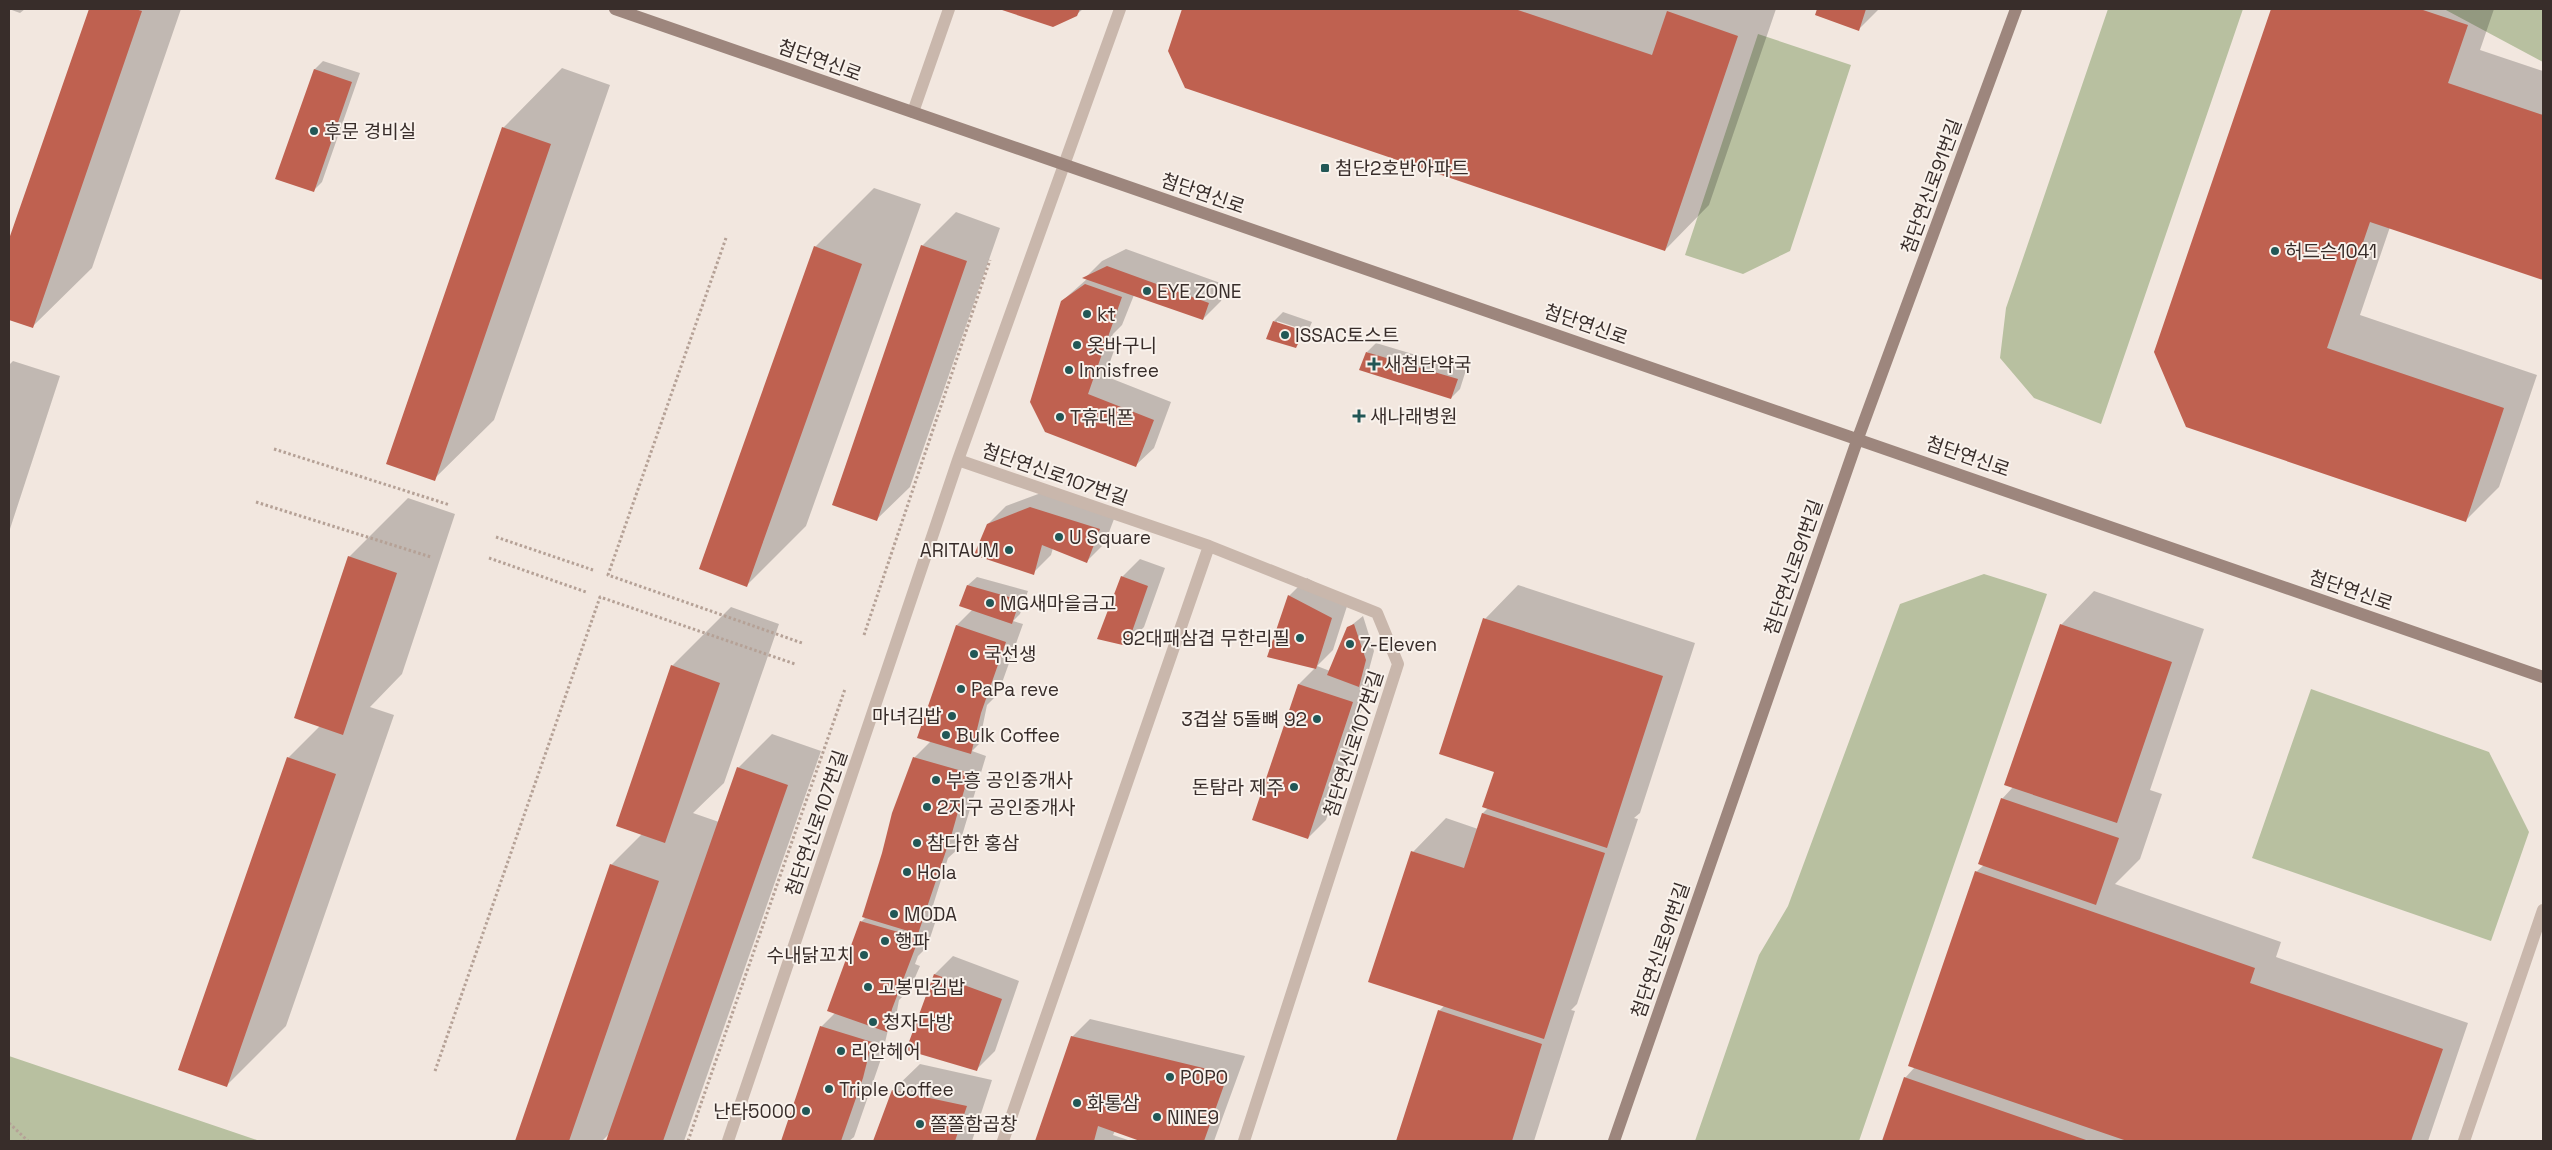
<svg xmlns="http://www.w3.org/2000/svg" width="2552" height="1150" font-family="'Space Grotesk','Noto Sans KR',sans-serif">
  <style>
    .green { fill: #b8c0a0 }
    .shadow { fill: #0003 }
    .building { fill: #bf6150 }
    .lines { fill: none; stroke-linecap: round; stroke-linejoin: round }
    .path { stroke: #b5a196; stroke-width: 3; stroke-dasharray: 2.5 2.5; stroke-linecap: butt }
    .street { stroke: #c9b7ac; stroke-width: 12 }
    .secondary { stroke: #9d867d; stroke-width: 12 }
    .poi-dot { fill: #225756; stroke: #f9f2ec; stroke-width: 2 }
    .labels { text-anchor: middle; stroke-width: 4; stroke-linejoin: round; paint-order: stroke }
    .street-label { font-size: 19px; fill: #382d2a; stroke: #f9f2ec }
    .poi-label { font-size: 19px; fill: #382d2a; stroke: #f9f2ec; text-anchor: start }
  </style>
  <rect width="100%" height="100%" fill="#f2e7df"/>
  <path class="green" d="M 2108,9 L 2243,9 L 2101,424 L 2034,398 L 2000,358 L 2006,308 Z
    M 2444,9 L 2543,9 L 2543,62 Z
    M 1758,34 L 1851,65 L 1790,251 L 1743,274 L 1685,255 Z
    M 1984,574 L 2047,594 L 1859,1141 L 1695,1141 L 1759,955 L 1788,906 L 1900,604 Z
    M 2311,689 L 2489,752 L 2529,832 L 2491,941 L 2252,858 Z
    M 9,1056 L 260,1141 L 9,1141 Z"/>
  <path class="shadow" d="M 9,9 L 25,9 L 20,13 Z
    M 90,9 L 181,9 L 92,268 L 32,327 L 9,319 L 9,243 Z
    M 1002,9 L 1083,9 L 1076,15 L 1053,26 Z
    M 1184,9 L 1776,9 L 1709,205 L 1665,250 L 1169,51 Z
    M 1818,9 L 1879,9 L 1859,29 L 1816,15 Z
    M 2273,9 L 2494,9 L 2480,50 L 2543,71 L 2543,279 L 2390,227 L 2360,315 L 2537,375 L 2499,487 L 2465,521 L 2156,352 Z
    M 323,61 L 360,73 L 322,182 L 313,191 L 315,69 Z
    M 562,68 L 610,85 L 494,420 L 434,479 L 503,128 Z
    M 874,188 L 921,204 L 806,526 L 747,585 L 815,247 Z
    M 956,212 L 1000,228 L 910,487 L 876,520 L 922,246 Z
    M 1126,249 L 1226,285 L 1221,301 L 1203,319 L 1134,295 L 1122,325 L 1113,334 L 1110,343 L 1116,345 L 1105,376 L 1171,402 L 1154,448 L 1136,465 L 1046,431 L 1062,301 L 1087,279 L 1085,278 L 1102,261 Z
    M 1283,312 L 1312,322 L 1308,331 L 1277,321 L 1277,323 L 1306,333 L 1295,347 L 1274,321 Z
    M 1376,343 L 1466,370 L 1460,389 L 1451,398 L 1367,352 Z
    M 13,361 L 60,376 L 9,532 L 9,365 Z
    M 1049,490 L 1117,511 L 1105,543 L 1087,561 L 1053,548 L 1051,555 L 1033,573 L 988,524 L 1006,506 Z
    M 408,498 L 455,514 L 402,674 L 370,707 L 394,715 L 286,1026 L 227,1085 L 288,758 L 320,726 L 349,557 Z
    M 1140,559 L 1165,568 L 1144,627 L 1126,645 L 1122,577 Z
    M 977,577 L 1028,591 L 1020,614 L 1013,621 L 1023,624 L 998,694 L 987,705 L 979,744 L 972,751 L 986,756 L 958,849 L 948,858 L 929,918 L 936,920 L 927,947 L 918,956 L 915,964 L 920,966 L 910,989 L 899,1000 L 895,1022 L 888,1030 L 881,1059 L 854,1137 L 849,1141 L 782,1141 L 821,1027 L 835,1013 L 845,966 L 862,921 L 866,917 L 893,813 L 915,757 L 931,741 L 919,737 L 957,625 L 973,609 L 968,585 Z
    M 1307,578 L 1349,600 L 1333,650 L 1317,666 L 1330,671 L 1348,628 L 1363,616 L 1374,651 L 1367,677 L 1363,682 L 1370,684 L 1326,820 L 1308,838 L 1254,819 L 1299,684 L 1315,668 L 1289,596 Z
    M 1518,585 L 1695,643 L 1640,813 L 1634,818 L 1638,819 L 1577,1004 L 1571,1010 L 1575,1011 L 1534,1141 L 1397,1141 L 1439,1011 L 1445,1005 L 1413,852 L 1446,818 L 1478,829 L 1483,813 L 1488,808 L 1495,771 L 1485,619 Z
    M 2094,591 L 2204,629 L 2150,790 L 2162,794 L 2140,859 L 2115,884 L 2281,942 L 2276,957 L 2468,1023 L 2428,1141 L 1883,1141 L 1905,1078 L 1915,1067 L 1976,872 L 1984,865 L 2002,799 L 2013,787 L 2061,625 Z
    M 731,607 L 779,624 L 724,783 L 693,813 L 719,822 L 738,768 L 772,734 L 821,751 L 684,1141 L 607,1141 L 610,1133 L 602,1141 L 516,1141 L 611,865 L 642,834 L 672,666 Z
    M 953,956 L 1019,981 L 995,1051 L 977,1069 L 907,1049 L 935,974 Z
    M 1090,1019 L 1245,1056 L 1214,1141 L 1144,1141 L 1115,1131 L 1113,1135 L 1131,1141 L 1036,1141 L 1072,1037 Z
    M 920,1064 L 992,1080 L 972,1141 L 874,1141 L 893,1090 Z"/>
  <path class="building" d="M 89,9 L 135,9 L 142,11 L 33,328 L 9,320 L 9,239 Z
    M 999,9 L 1080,9 L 1077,16 L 1053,27 Z
    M 1182,9 L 1515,9 L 1652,55 L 1667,11 L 1738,36 L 1665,251 L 1185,88 L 1168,51 Z
    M 1817,9 L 1866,9 L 1859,31 L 1815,15 Z
    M 2271,9 L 2420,9 L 2468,25 L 2448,83 L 2543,115 L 2543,280 L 2370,222 L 2327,348 L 2504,408 L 2466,522 L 2186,427 L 2154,352 Z
    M 314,69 L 352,82 L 314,192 L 275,179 Z
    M 502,127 L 551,144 L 435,481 L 386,464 Z
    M 921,245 L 967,261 L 877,521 L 832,505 Z
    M 814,246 L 862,264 L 747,587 L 699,569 Z
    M 1107,266 L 1209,303 L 1203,320 L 1082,278 Z
    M 1085,284 L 1122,297 L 1088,394 L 1154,420 L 1136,467 L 1045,432 L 1030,402 L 1061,301 Z
    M 1273,321 L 1304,331 L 1296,348 L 1266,339 Z
    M 1366,352 L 1458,379 L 1451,399 L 1359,370 Z
    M 1030,507 L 1100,529 L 1087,563 L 1042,545 L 1034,575 L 974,555 L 987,524 Z
    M 348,556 L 397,573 L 343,735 L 294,718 Z
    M 1121,576 L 1148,586 L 1127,646 L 1097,639 Z
    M 967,585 L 1020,600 L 1012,624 L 959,606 Z
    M 1288,595 L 1332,618 L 1316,669 L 1267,657 Z
    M 1483,618 L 1663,676 L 1607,848 L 1482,807 L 1494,772 L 1439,754 Z
    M 1354,624 L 1366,660 L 1359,687 L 1327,675 L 1347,627 Z
    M 2060,624 L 2172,662 L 2117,823 L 2004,785 Z
    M 956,625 L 1006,642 L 981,713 L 971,754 L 917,738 Z
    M 671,665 L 720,683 L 665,843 L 616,826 Z
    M 1298,684 L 1353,702 L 1308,839 L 1252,820 Z
    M 287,757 L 336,774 L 227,1087 L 178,1070 Z
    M 913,757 L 969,773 L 952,833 L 918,934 L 862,917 L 882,853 L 892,813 Z
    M 737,767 L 788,785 L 663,1141 L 606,1141 Z
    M 2001,798 L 2119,838 L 2096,905 L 1978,864 Z
    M 1482,813 L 1605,853 L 1544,1039 L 1368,982 L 1411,851 L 1464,868 Z
    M 610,864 L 659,881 L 569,1141 L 515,1141 Z
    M 1975,871 L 2255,968 L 2250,983 L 2443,1049 L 2411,1141 L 2127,1141 L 1908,1066 Z
    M 860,921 L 919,938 L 892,1009 L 887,1032 L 827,1011 Z
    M 934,974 L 1002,999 L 977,1071 L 906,1050 Z
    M 1438,1010 L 1542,1044 L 1512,1141 L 1396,1141 Z
    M 820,1026 L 872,1042 L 863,1078 L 841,1141 L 781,1141 Z
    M 1071,1036 L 1228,1074 L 1204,1141 L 1140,1141 L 1098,1126 L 1094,1141 L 1035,1141 Z
    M 1904,1077 L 2089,1141 L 1882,1141 Z
    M 892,1090 L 967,1106 L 955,1141 L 873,1141 Z"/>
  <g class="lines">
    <path class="path" d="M 726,238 L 608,575 L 802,643
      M 274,449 L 450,505
      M 256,502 L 431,557
      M 496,537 L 593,570
      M 489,558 L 586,592
      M 864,635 L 990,260
      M 435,1071 L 600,597 L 795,664
      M 9,1123 L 28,1141
      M 688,1141 L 845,689"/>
    <path class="street" d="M 913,112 L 949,9
      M 958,460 L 1209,546 L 1377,613 L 1398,664 L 1244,1141
      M 728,1141 L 958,460 L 1120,9
      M 1003,1141 L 1209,546
      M 2464,1141 L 2543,910"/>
    <path class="secondary" d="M 615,9 L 2543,677
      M 1614,1141 L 1858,438 L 2016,9"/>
  </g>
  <g class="poi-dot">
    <circle cx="314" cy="131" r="5"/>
    <rect x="1320" y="163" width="10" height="10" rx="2.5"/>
    <circle cx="2275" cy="251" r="5"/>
    <circle cx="1147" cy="291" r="5"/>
    <circle cx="1087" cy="314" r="5"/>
    <circle cx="1285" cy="335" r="5"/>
    <circle cx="1077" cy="345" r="5"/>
    <path d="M1371.5 356.5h5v5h5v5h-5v5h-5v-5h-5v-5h5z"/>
    <circle cx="1069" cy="370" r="5"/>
    <path d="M1356.5 408.5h5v5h5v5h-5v5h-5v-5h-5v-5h5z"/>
    <circle cx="1060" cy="417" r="5"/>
    <circle cx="1059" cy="537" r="5"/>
    <circle cx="1009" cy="550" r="5"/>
    <circle cx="990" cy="603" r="5"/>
    <circle cx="1300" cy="638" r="5"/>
    <circle cx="1350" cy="644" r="5"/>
    <circle cx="974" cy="654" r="5"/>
    <circle cx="961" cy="689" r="5"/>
    <circle cx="952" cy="716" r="5"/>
    <circle cx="1317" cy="719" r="5"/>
    <circle cx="946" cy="735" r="5"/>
    <circle cx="936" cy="780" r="5"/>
    <circle cx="1294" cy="787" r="5"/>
    <circle cx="927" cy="807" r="5"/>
    <circle cx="917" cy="843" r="5"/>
    <circle cx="907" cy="872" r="5"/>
    <circle cx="894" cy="914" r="5"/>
    <circle cx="885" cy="941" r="5"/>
    <circle cx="864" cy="955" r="5"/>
    <circle cx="868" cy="987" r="5"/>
    <circle cx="873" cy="1022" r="5"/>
    <circle cx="841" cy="1051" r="5"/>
    <circle cx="1170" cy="1077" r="5"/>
    <circle cx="829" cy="1089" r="5"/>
    <circle cx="1077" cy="1103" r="5"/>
    <circle cx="806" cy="1111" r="5"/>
    <circle cx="1157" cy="1117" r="5"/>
    <circle cx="920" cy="1124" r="5"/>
  </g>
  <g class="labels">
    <g class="street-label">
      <text transform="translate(820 60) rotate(20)" y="7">첨단연신로</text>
      <text transform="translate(1931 186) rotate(-70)" y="7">첨단연신로91번길</text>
      <text transform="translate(1203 193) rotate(19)" y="7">첨단연신로</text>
      <text transform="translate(1586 324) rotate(19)" y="7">첨단연신로</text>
      <text transform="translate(1968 456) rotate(19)" y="7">첨단연신로</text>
      <text transform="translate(1055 474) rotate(19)" y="7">첨단연신로107번길</text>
      <text transform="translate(1793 567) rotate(-71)" y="7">첨단연신로91번길</text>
      <text transform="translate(2351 590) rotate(19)" y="7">첨단연신로</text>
      <text transform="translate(1353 744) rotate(-72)" y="7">첨단연신로107번길</text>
      <text transform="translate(816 823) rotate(-71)" y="7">첨단연신로107번길</text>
      <text transform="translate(1660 950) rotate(-71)" y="7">첨단연신로91번길</text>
    </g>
    <g class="poi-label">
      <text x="324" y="138">후문 경비실</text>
      <text x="1335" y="175">첨단2호반아파트</text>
      <text x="2285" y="258">허드슨1041</text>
      <text x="1157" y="298">EYE ZONE</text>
      <text x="1097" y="321">kt</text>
      <text x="1295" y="342">ISSAC토스트</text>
      <text x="1087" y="352">옷바구니</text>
      <text x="1384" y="371">새첨단약국</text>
      <text x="1079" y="377">Innisfree</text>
      <text x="1370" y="423">새나래병원</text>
      <text x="1070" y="424">T휴대폰</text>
      <text x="1069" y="544">U Square</text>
      <text x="999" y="557" text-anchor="end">ARITAUM</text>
      <text x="1000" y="610">MG새마을금고</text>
      <text x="1290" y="645" text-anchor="end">92대패삼겹 무한리필</text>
      <text x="1360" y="651">7-Eleven</text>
      <text x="984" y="661">국선생</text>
      <text x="971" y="696">PaPa reve</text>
      <text x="942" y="723" text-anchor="end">마녀김밥</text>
      <text x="1307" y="726" text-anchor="end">3겹살 5돌뼈 92</text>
      <text x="956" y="742">Bulk Coffee</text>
      <text x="946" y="787">부흥 공인중개사</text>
      <text x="1284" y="794" text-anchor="end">돈탐라 제주</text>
      <text x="937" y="814">2지구 공인중개사</text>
      <text x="927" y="850">참다한 홍삼</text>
      <text x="917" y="879">Hola</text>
      <text x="904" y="921">MODA</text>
      <text x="895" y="948">행파</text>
      <text x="854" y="962" text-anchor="end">수내닭꼬치</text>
      <text x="878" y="994">고봉민김밥</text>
      <text x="883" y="1029">청자다방</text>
      <text x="851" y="1058">리안헤어</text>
      <text x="1180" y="1084">POPO</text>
      <text x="839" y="1096">Triple Coffee</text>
      <text x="1087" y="1110">화통삼</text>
      <text x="796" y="1118" text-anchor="end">난타5000</text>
      <text x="1167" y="1124">NINE9</text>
      <text x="930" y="1131">쫄쫄함곱창</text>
    </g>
  </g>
  <rect width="2552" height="1150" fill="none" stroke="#382d2a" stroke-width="20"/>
</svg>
